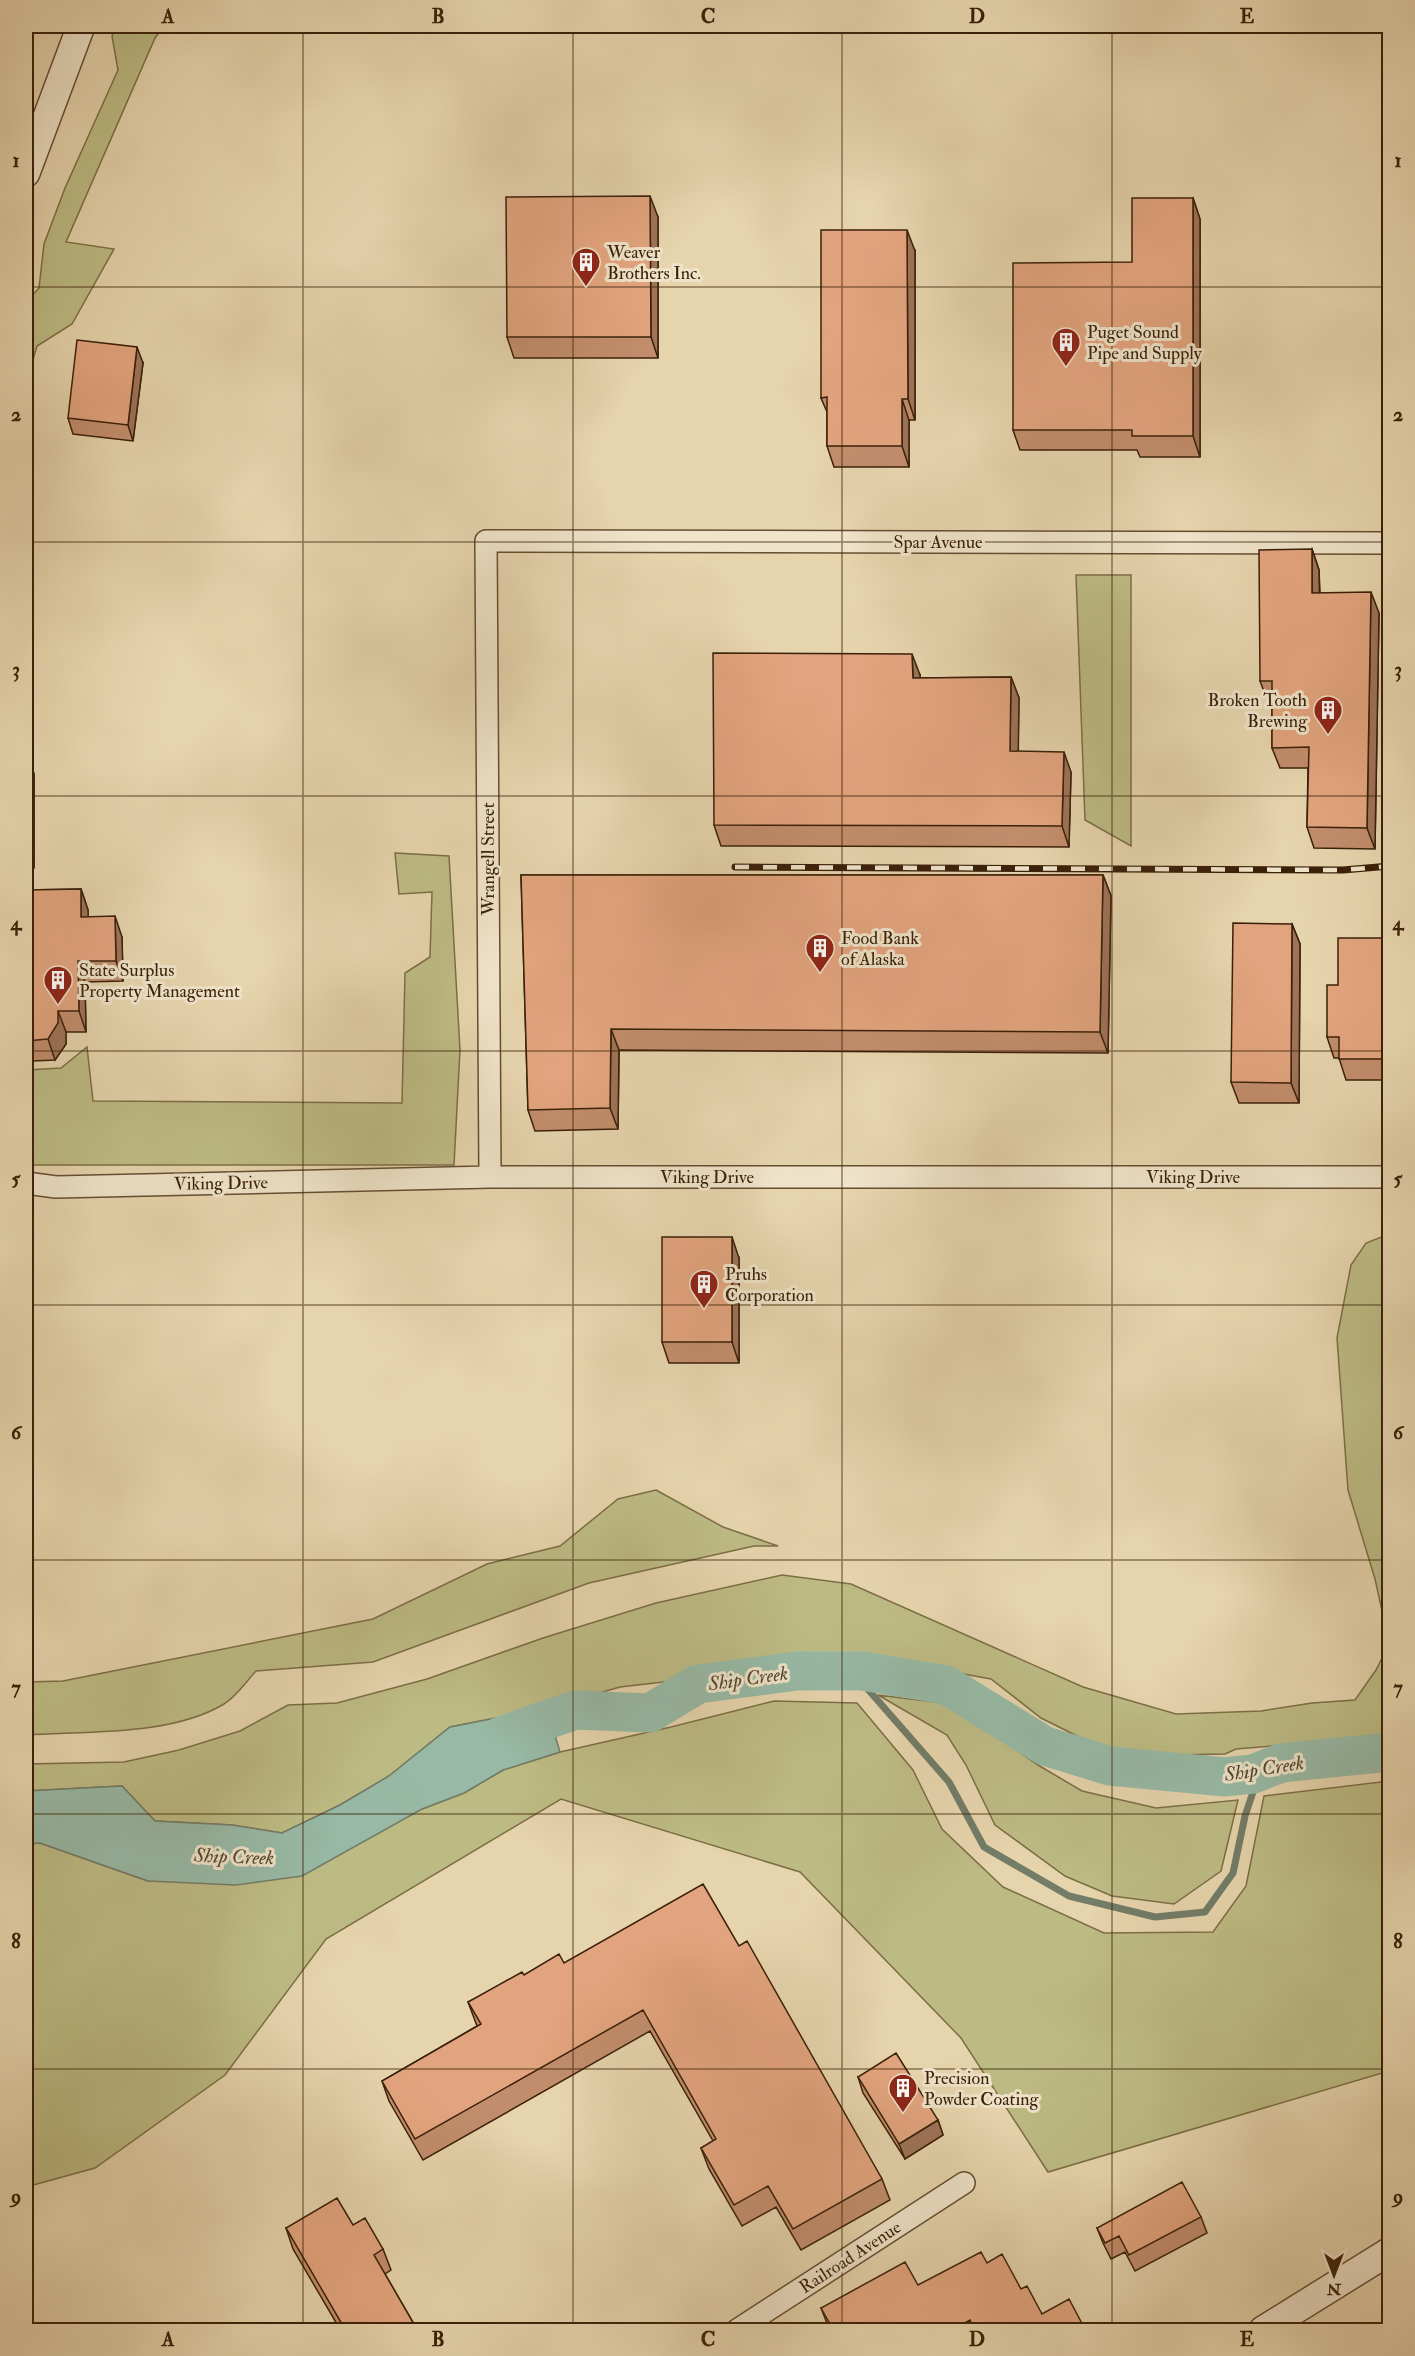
<svg xmlns="http://www.w3.org/2000/svg" width="1415" height="2356" font-family="'IM FELL Double Pica',serif">
  <style>
    .green { fill: #bdbb84; stroke: #7c6e46; stroke-width: 1.5 }
    .water { fill: #97b9a5; stroke: #727c67; stroke-width: 1.5 }
    .lines { fill: none; stroke-linecap: round; stroke-linejoin: round }
    .stream { stroke: #727c67; stroke-width: 7 }
    .river { stroke: #97b9a5; stroke-width: 39 }
    .minor-casing { stroke: #654d32; stroke-width: 24 }
    .tertiary-casing { stroke: #654d32; stroke-width: 30 }
    .minor { stroke: #efe3c9; stroke-width: 21 }
    .tertiary { stroke: #efe3c9; stroke-width: 27 }
    .rail-casing { stroke: #3a2009; stroke-width: 7 }
    .rail { stroke: #efe3c9; stroke-width: 4.5; stroke-dasharray: 14; stroke-linecap: butt }
    .wall { fill: #c28d6c; stroke: #3a2009; stroke-width: 1.5 }
    .shaded-wall { fill: #9e7358; stroke: #3a2009; stroke-width: 1.5 }
    .building { fill: #e2a47e; stroke: #3a2009; stroke-width: 1.5 }
    .grid { fill: none; stroke: #3a2009; stroke-width: 1.5; stroke-opacity: 0.55 }
    .labels { text-anchor: middle; stroke-width: 6; stroke-linejoin: round; paint-order: stroke }
    .poi-label { font-size: 18px; fill: #3a2009; stroke: #efe3c9; text-anchor: start }
    .street-label { font-size: 18px; fill: #3a2009; stroke: #efe3c9 }
    .water-label { font-size: 20px; font-style: italic; fill: #514630; stroke: #efe3c9 }
    .neatline { fill: none; stroke: #3a2009; stroke-width: 2 }
    .grid-label { font-size: 20px; text-anchor: middle; font-weight: bold; fill: #3a2009 }
  </style>
  <rect width="100%" height="100%" fill="#e6d4ac"/>
  <filter id="stains"><feTurbulence type="fractalNoise" baseFrequency=".00333" numOctaves="4"/><feColorMatrix values="0 0 0 0 .2 0 0 0 0 .09 0 0 0 0 .02 0 0 0 .5 -.17"/></filter>
  <radialGradient id="worn" r=".72"><stop offset=".6" stop-color="#630" stop-opacity="0"/><stop offset="1" stop-color="#630" stop-opacity=".3"/></radialGradient>
  <path class="green" d="M 116,26 L 164,26 L 155,38 L 66,242 L 114,249 L 72,324 L 37,346 L 26,383 L 26,302 L 39,288 L 44,244 L 65,188 L 118,70 L 112,36 Z
    M 1076,575 L 1131,575 L 1131,846 L 1085,820 Z
    M 395,853 L 449,856 L 460,1050 L 454,1165 L 26,1165 L 26,1070 L 61,1068 L 87,1047 L 93,1101 L 402,1103 L 405,973 L 430,957 L 432,892 L 399,894 Z
    M 1389,1234 L 1390,1329 L 1386,1336 L 1390,1358 L 1389,1642 L 1375,1579 L 1348,1490 L 1337,1338 L 1351,1265 L 1366,1243 Z
    M 656,1490 L 723,1527 L 778,1546 L 754,1546 L 589,1583 L 373,1662 L 256,1671 C 246,1682 236,1697 224,1704 C 171,1736 86,1731 26,1735 L 26,1682 L 63,1681 L 373,1619 L 487,1564 L 560,1546 L 618,1499 Z
    M 782,1575 L 851,1584 L 1083,1687 L 1176,1714 L 1261,1711 L 1312,1703 L 1355,1700 L 1376,1670 L 1389,1644 L 1389,1736 L 1236,1749 L 1225,1754 L 1172,1755 L 1101,1748 L 1041,1718 L 991,1679 L 886,1660 L 772,1661 L 681,1680 L 620,1687 L 547,1708 L 450,1727 L 389,1776 L 340,1805 L 282,1833 L 232,1825 L 155,1821 L 122,1786 L 26,1791 L 26,1764 L 124,1762 L 179,1750 L 240,1731 L 288,1705 L 337,1703 L 427,1679 L 543,1638 L 656,1603 Z
    M 878,1695 L 951,1704 L 1038,1765 L 1082,1791 L 1156,1808 L 1238,1800 L 1221,1871 L 1174,1904 L 1112,1896 L 1065,1876 L 995,1825 L 966,1765 L 947,1735 Z
    M 774,1701 L 857,1703 L 913,1770 L 942,1829 L 1003,1887 L 1104,1933 L 1213,1932 L 1246,1886 L 1264,1796 L 1389,1781 L 1389,2071 L 1048,2172 L 961,2038 L 800,1872 L 561,1799 L 326,1939 L 225,2075 L 95,2168 L 26,2187 L 26,1844 L 40,1843 L 148,1881 L 422,1809 L 464,1793 L 503,1770 L 560,1752 L 671,1727 Z"/>
  <path class="water" d="M 547,1708 L 560,1752 L 503,1770 L 464,1793 L 422,1809 L 302,1876 L 236,1885 L 148,1881 L 40,1843 L 26,1844 L 26,1791 L 122,1786 L 155,1821 L 232,1825 L 282,1833 L 340,1805 L 389,1776 L 450,1727 Z"/>
  <g class="lines">
    <path class="stream" d="M 852,1671 L 949,1782 L 984,1847 L 1069,1896 L 1155,1917 L 1205,1912 L 1233,1873 L 1245,1816 L 1260,1771"/>
    <path class="river" d="M 501,1736 L 575,1710 L 650,1713 L 698,1684 L 797,1671 L 862,1671 L 946,1685 L 1045,1746 L 1110,1766 L 1225,1777 L 1253,1774 L 1281,1763 L 1390,1752"/>
    <g class="minor-casing">
      <path id="minor" d="M 490,1177 L 486,541 L 1390,543
        M 26,1183 L 56,1187 L 490,1177 L 1390,1177
        M 737,2330 L 964,2183"/>
    </g>
    <g class="tertiary-casing">
      <path id="tertiary" d="M 26,173 L 81,26
        M 1263,2330 L 1390,2251"/>
    </g>
    <use href="#minor" class="minor"/>
    <use href="#tertiary" class="tertiary"/>
    <g class="rail-casing">
      <path id="rail" d="M 735,867 L 1343,870 L 1390,866"/>
    </g>
    <use href="#rail" class="rail"/>
  </g>
  <path class="wall" d="M 1193,198 L 1200,219 L 1200,457 L 1140,457 L 1137,450 L 1020,450 L 1013,430 L 1132,262 Z
    M 658,217 L 658,358 L 514,358 L 507,337 Z
    M 915,251 L 915,420 L 909,420 L 909,467 L 834,467 L 827,446 L 827,412 L 821,398 Z
    M 143,363 L 133,441 L 73,434 L 68,418 Z
    M 1312,549 L 1319,570 L 1320,593 L 1379,613 L 1375,849 L 1314,848 L 1307,827 L 1308,768 L 1280,768 L 1272,748 L 1272,702 L 1268,702 L 1260,681 Z
    M 920,675 L 920,678 L 1011,677 L 1019,698 L 1018,751 L 1071,772 L 1069,847 L 721,846 L 714,825 Z
    M 26,753 L 34,774 L 34,868 L 26,868 Z
    M 521,875 L 1103,875 L 1111,896 L 1108,1053 L 619,1050 L 618,1129 L 535,1131 L 528,1110 Z
    M 81,889 L 88,910 L 88,917 L 122,937 L 123,981 L 85,982 L 86,1032 L 66,1032 L 66,1044 L 55,1060 L 33,1061 L 26,1041 L 26,890 Z
    M 1292,924 L 1300,944 L 1299,1103 L 1239,1103 L 1231,1082 Z
    M 1389,938 L 1389,1080 L 1346,1080 L 1339,1058 L 1334,1058 L 1327,1037 L 1338,985 Z
    M 739,1258 L 739,1363 L 669,1363 L 662,1342 Z
    M 739,1946 L 882,2179 L 890,2200 L 801,2250 L 776,2207 L 742,2226 L 709,2169 L 701,2148 L 713,2141 L 650,2031 L 423,2160 L 389,2101 L 382,2081 L 477,2026 L 468,2002 L 524,1975 L 564,1963 Z
    M 858,2077 L 938,2120 L 943,2135 L 905,2159 L 863,2093 Z
    M 1201,2217 L 1207,2233 L 1135,2271 L 1125,2252 L 1111,2259 L 1103,2243 L 1097,2228 Z
    M 353,2225 L 383,2249 L 391,2270 L 385,2274 L 418,2331 L 341,2331 L 293,2249 L 286,2228 Z
    M 987,2263 L 1021,2289 L 1042,2314 L 1086,2331 L 830,2331 L 821,2308 L 918,2285 Z"/>
  <path class="shaded-wall" d="M 650,196 L 658,217 L 658,358 L 651,337 Z
    M 1193,198 L 1200,219 L 1200,457 L 1193,436 Z
    M 907,230 L 915,251 L 915,420 L 908,399 Z
    M 137,347 L 143,363 L 133,441 L 128,425 Z
    M 902,399 L 909,420 L 909,467 L 902,446 Z
    M 1312,549 L 1319,570 L 1320,614 L 1312,593 Z
    M 1371,592 L 1379,613 L 1375,849 L 1367,828 Z
    M 912,654 L 920,675 L 921,699 L 913,678 Z
    M 1011,677 L 1019,698 L 1018,771 L 1010,751 Z
    M 1064,752 L 1071,772 L 1069,847 L 1062,826 Z
    M 26,753 L 34,774 L 34,868 L 27,848 Z
    M 1103,875 L 1111,896 L 1108,1053 L 1100,1032 Z
    M 81,889 L 88,910 L 89,938 L 81,917 Z
    M 115,916 L 122,937 L 123,981 L 116,961 Z
    M 1292,924 L 1300,944 L 1299,1103 L 1291,1083 Z
    M 78,961 L 85,982 L 86,1032 L 79,1011 Z
    M 58,1011 L 66,1032 L 66,1044 L 55,1060 L 48,1039 Z
    M 611,1029 L 619,1050 L 618,1129 L 610,1108 Z
    M 732,1237 L 739,1258 L 739,1363 L 732,1342 Z
    M 938,2120 L 943,2135 L 905,2159 L 899,2144 Z"/>
  <path class="building" d="M 650,196 L 651,337 L 507,337 L 506,197 Z
    M 1132,198 L 1193,198 L 1193,436 L 1132,436 L 1132,430 L 1013,430 L 1013,263 L 1132,262 Z
    M 821,230 L 907,230 L 908,399 L 902,399 L 902,446 L 827,446 L 827,397 L 821,398 Z
    M 77,340 L 137,347 L 128,425 L 68,418 Z
    M 1312,549 L 1312,593 L 1371,592 L 1367,828 L 1307,827 L 1309,747 L 1272,748 L 1272,681 L 1260,681 L 1259,550 Z
    M 713,653 L 912,654 L 913,678 L 1011,677 L 1010,751 L 1064,752 L 1062,826 L 714,825 Z
    M 26,753 L 27,848 L 26,848 Z
    M 521,875 L 1103,875 L 1100,1032 L 611,1029 L 610,1108 L 528,1110 Z
    M 81,889 L 81,917 L 115,916 L 116,961 L 78,961 L 79,1011 L 58,1011 L 58,1023 L 48,1039 L 26,1041 L 26,890 Z
    M 1233,923 L 1292,924 L 1291,1083 L 1231,1082 Z
    M 1338,938 L 1389,938 L 1389,1059 L 1339,1059 L 1339,1037 L 1327,1037 L 1327,985 L 1338,985 Z
    M 662,1237 L 732,1237 L 732,1342 L 662,1342 Z
    M 703,1884 L 739,1946 L 747,1941 L 882,2179 L 793,2229 L 768,2186 L 734,2205 L 701,2148 L 716,2139 L 643,2010 L 415,2139 L 382,2081 L 481,2024 L 468,2002 L 522,1972 L 524,1975 L 559,1954 L 564,1963 Z
    M 896,2053 L 938,2120 L 899,2144 L 858,2077 Z
    M 1182,2182 L 1201,2217 L 1129,2255 L 1119,2236 L 1105,2243 L 1097,2228 Z
    M 337,2198 L 353,2225 L 365,2218 L 383,2249 L 374,2255 L 418,2331 L 346,2331 L 286,2228 Z
    M 981,2252 L 987,2263 L 1002,2254 L 1021,2289 L 1027,2286 L 1042,2314 L 1069,2299 L 1086,2331 L 975,2331 L 970,2320 L 950,2331 L 834,2331 L 821,2308 L 905,2262 L 918,2285 Z"/>
  <path class="grid" d="M 303,26 L 303,2330M 573,26 L 573,2330M 842,26 L 842,2330M 1112,26 L 1112,2330M 26,287 L 1390,287M 26,542 L 1390,542M 26,796 L 1390,796M 26,1051 L 1390,1051M 26,1305 L 1390,1305M 26,1560 L 1390,1560M 26,1814 L 1390,1814M 26,2069 L 1390,2069"/>
  <defs>
    <g id="building-pin" transform="scale(1.5)"><path d="M0 17L-7.5 6A9.5 9.5 0 1 1 7.5 6Z" fill="#8f2418" stroke="#efe3c9"/><path d="M-4-6H4V6H1V3H-1V6H-4ZM-2.5-4.3h1.7v1.8h-1.7ZM.8-4.3h1.7v1.8H.8ZM-2.5-1h1.7V.8h-1.7ZM.8-1h1.7V.8H.8Z" fill="#fff"/></g>
  </defs>
  <g fill-rule="evenodd">
    <use href="#building-pin" x="586" y="262"/>
    <use href="#building-pin" x="1066" y="342"/>
    <use href="#building-pin" x="1328" y="710"/>
    <use href="#building-pin" x="820" y="948"/>
    <use href="#building-pin" x="58" y="980"/>
    <use href="#building-pin" x="704" y="1284"/>
    <use href="#building-pin" x="903" y="2088"/>
  </g>
  <g class="labels">
    <g class="poi-label">
      <text x="607" y="258">Weaver<tspan x="607" dy="21">Brothers Inc.</tspan></text>
      <text x="1087" y="338">Puget Sound<tspan x="1087" dy="21">Pipe and Supply</tspan></text>
      <text x="1307" y="706" text-anchor="end">Broken Tooth<tspan x="1307" dy="21">Brewing</tspan></text>
      <text x="841" y="944">Food Bank<tspan x="841" dy="21">of Alaska</tspan></text>
      <text x="79" y="976">State Surplus<tspan x="79" dy="21">Property Management</tspan></text>
      <text x="725" y="1280">Pruhs<tspan x="725" dy="21">Corporation</tspan></text>
      <text x="924" y="2084">Precision<tspan x="924" dy="21">Powder Coating</tspan></text>
    </g>
    <g class="street-label">
      <text x="938" y="548">Spar Avenue</text>
      <text transform="translate(488 859) rotate(-90)" y="6">Wrangell Street</text>
      <text x="707" y="1183">Viking Drive</text>
      <text x="1193" y="1183">Viking Drive</text>
      <text transform="translate(221 1183) rotate(-1)" y="6">Viking Drive</text>
      <text transform="translate(850 2257) rotate(-33)" y="6">Railroad Avenue</text>
    </g>
    <g class="water-label">
      <text transform="translate(748 1678) rotate(-8)" y="7">Ship Creek</text>
      <text transform="translate(1264 1768) rotate(-9)" y="7">Ship Creek</text>
      <text transform="translate(234 1856) rotate(2)" y="7">Ship Creek</text>
    </g>
  </g>
  <rect width="1415" height="2356" fill="none" stroke="#e6d4ac" stroke-width="66"/>
  <g transform="translate(1334 2275) rotate(180)" stroke="#efe3c9" stroke-width="4.5" paint-order="stroke">
  <path d="M0-4.5L10 22L0 15L-10 22Z" fill="#3a2009"/>
  <text y="-9" font-size="16" font-weight="bold" text-anchor="middle" fill="#3a2009">N</text>
  </g>
  <rect x="33" y="33" width="1349" height="2290" class="neatline"/>
  <g class="grid-label">
    <text x="168" y="23">A</text>
    <text x="438" y="23">B</text>
    <text x="708" y="23">C</text>
    <text x="977" y="23">D</text>
    <text x="1247" y="23">E</text>
    <text x="16" y="167">1</text>
    <text x="1398" y="167">1</text>
    <text x="16" y="421">2</text>
    <text x="1398" y="421">2</text>
    <text x="16" y="676">3</text>
    <text x="1398" y="676">3</text>
    <text x="16" y="930">4</text>
    <text x="1398" y="930">4</text>
    <text x="16" y="1185">5</text>
    <text x="1398" y="1185">5</text>
    <text x="16" y="1439">6</text>
    <text x="1398" y="1439">6</text>
    <text x="16" y="1694">7</text>
    <text x="1398" y="1694">7</text>
    <text x="16" y="1948">8</text>
    <text x="1398" y="1948">8</text>
    <text x="16" y="2203">9</text>
    <text x="1398" y="2203">9</text>
    <text x="168" y="2346">A</text>
    <text x="438" y="2346">B</text>
    <text x="708" y="2346">C</text>
    <text x="977" y="2346">D</text>
    <text x="1247" y="2346">E</text>
  </g>
  <rect width="100%" height="100%" filter="url(#stains)"/>
  <rect width="100%" height="100%" fill="url(#worn)"/>
</svg>
